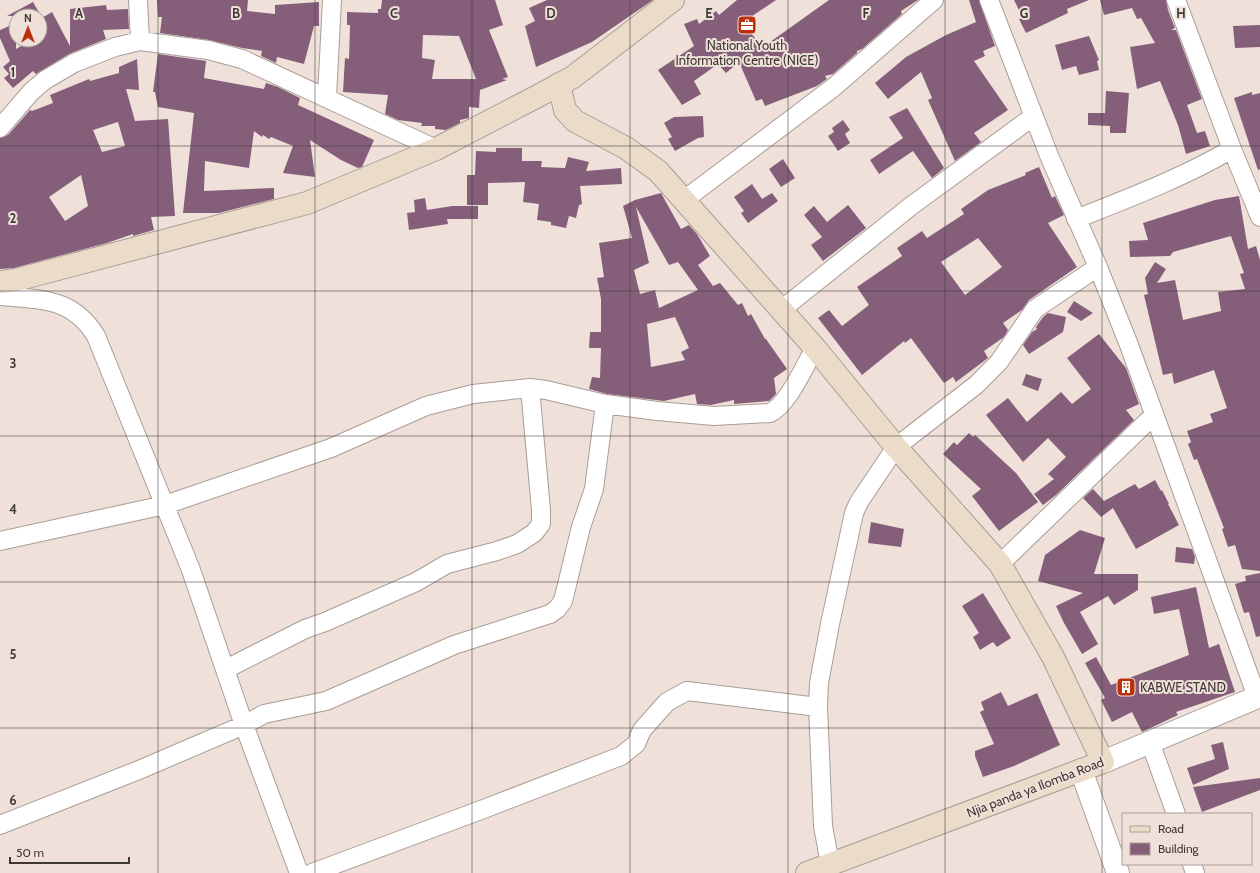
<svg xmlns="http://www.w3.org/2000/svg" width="1260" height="873" font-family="Cabin,sans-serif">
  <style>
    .building { fill: #855f7a; fill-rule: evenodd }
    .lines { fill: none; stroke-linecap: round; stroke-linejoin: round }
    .minor-casing { stroke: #a99d95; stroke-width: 20 }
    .tertiary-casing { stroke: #a99d95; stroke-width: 24 }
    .secondary-casing { stroke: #a99d95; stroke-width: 24 }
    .minor { stroke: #fff; stroke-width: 18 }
    .tertiary { stroke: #fff; stroke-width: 22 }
    .secondary { stroke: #ebdbc9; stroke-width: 22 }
    .grid { fill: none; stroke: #3f3936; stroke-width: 1; stroke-opacity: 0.55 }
    .labels { text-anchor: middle; stroke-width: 4; stroke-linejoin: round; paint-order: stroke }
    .poi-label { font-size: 13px; fill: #3f3936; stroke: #efe1da }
    .street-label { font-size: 13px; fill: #3f3936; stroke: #efe1da }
    .grid-label { font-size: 13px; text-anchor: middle; font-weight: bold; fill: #3f3936; stroke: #efe1da; stroke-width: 4; stroke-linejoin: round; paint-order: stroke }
  </style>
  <rect width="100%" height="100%" fill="#efe1da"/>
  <path class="building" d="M 157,0 L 248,0 L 247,11 L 275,14 L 275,5 L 319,2 L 319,26 L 314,26 L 304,64 L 277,57 L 276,63 L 261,56 L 262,51 L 242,48 L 209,40 L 160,33 L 162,17 L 158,17 Z
    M 382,0 L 495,0 L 503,25 L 489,30 L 508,77 L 502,79 L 507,80 L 480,90 L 479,108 L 469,107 L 469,118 L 460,120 L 460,123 L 446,130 L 435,129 L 435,126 L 421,126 L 422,123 L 398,120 L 385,114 L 388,95 L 343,92 L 345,58 L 349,59 L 350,25 L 347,25 L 347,12 L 378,13 L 378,9 L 381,9 ZM 423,35 L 459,36 L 476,79 L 432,79 L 435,60 L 422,58 Z
    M 547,0 L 653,0 L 592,42 L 536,67 L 525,26 L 535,21 L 529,8 Z
    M 737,0 L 776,0 L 742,23 L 763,47 L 829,0 L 918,0 L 901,11 L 902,14 L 862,49 L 857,51 L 857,53 L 833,74 L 825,76 L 827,79 L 817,86 L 765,106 L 762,99 L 756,101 L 739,62 L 726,73 L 718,64 L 694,81 L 701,94 L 682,105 L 658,70 L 694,46 L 684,24 L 697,19 L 699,24 L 716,11 L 719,15 Z
    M 969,0 L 979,0 L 995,46 L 983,51 L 985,56 L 974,61 L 1008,110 L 974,133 L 981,142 L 955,161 L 928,100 L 932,98 L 921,72 L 888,99 L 875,83 L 906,57 L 946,35 L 976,22 Z
    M 1014,0 L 1089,0 L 1067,9 L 1068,13 L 1026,33 L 1019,19 L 1023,18 Z
    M 1100,0 L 1166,0 L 1168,10 L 1175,28 L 1171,30 L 1176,30 L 1202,99 L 1187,105 L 1197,133 L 1205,131 L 1210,146 L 1186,154 L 1178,125 L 1160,81 L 1137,89 L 1130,47 L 1155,43 L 1141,18 L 1137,19 L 1132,8 L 1104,15 Z
    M 33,2 L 41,16 L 7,16 Z
    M 106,5 L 107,10 L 128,9 L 129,29 L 103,30 L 106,39 L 69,54 L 36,74 L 33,71 L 13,88 L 4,78 L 9,74 L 3,67 L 10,61 L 0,38 L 0,30 L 16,23 L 16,49 L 32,40 L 40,40 L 40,19 L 52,12 L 70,46 L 70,9 Z
    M 1260,25 L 1260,47 L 1235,48 L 1233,26 Z
    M 1089,36 L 1099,60 L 1097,61 L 1099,70 L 1079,75 L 1076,66 L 1062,70 L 1055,45 Z
    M 158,54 L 206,61 L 204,78 L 264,89 L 266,83 L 278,87 L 300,98 L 298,105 L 374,140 L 362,167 L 358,168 L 341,160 L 310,140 L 315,177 L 283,173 L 293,146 L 271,137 L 269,139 L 263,135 L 262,137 L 254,131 L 249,168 L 205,161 L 204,191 L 274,188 L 274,199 L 219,213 L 183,213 L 194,113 L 158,107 L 155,92 L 153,92 Z
    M 137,59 L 139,90 L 126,89 L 135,121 L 168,119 L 175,216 L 151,217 L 154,230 L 133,236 L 133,234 L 107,243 L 14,268 L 0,269 L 0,138 L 8,135 L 30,110 L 32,111 L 53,103 L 50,95 L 89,79 L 90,81 L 119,73 L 119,67 ZM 118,122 L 125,146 L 102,152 L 93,130 ZM 81,175 L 88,206 L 65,221 L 49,197 Z
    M 1106,91 L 1129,93 L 1126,133 L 1110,133 L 1110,126 L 1088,125 L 1088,113 L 1105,113 Z
    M 1252,92 L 1252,95 L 1260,93 L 1260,169 L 1258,170 L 1234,98 Z
    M 907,108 L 944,168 L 932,178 L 913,151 L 879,174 L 870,160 L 903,138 L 889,117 Z
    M 703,116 L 704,137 L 698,138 L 675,151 L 668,139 L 672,137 L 664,123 L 674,117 Z
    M 843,120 L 850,130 L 845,134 L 850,143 L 838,151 L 828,136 L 834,132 L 832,128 Z
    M 496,148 L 522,148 L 522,161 L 542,161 L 541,167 L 565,168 L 568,157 L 589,162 L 586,171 L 621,168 L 622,184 L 580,186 L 582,204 L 579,205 L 576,218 L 569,216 L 566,228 L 551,225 L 551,222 L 537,220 L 539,204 L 523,202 L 525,182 L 488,183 L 488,205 L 467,205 L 467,175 L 475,175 L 476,151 L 496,152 Z
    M 783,159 L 795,178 L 781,187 L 769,169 Z
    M 1039,167 L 1052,198 L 1055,196 L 1064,215 L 1048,223 L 1077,267 L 1029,300 L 1022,310 L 1003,323 L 1008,330 L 1004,337 L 984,351 L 988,358 L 956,382 L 953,377 L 944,383 L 911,338 L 905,343 L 904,341 L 862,375 L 818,318 L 829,310 L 842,326 L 869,305 L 857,287 L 902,256 L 897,248 L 922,231 L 927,238 L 964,214 L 961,209 L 988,190 L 1026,175 L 1025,173 ZM 978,238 L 1002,267 L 965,295 L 941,262 Z
    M 752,184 L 762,199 L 772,193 L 778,201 L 748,223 L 741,213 L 744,211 L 734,197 Z
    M 661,193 L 681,229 L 689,225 L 697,234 L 710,256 L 698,265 L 713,286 L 720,283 L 738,305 L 742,303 L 748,316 L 751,314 L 765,339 L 766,339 L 787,369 L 774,378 L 776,394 L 769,401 L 734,404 L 734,400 L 711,405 L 697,404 L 695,394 L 664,401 L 607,394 L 589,389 L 592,377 L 600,378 L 601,348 L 589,348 L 590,332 L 601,332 L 601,299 L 597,278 L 604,277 L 599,243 L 632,238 L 623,206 L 635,200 ZM 636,207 L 669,265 L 678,262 L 698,290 L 659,308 L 655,290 L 640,294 L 634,270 L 649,263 ZM 675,317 L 689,348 L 681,352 L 685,360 L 651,367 L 647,324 Z
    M 1239,196 L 1248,249 L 1256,246 L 1260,260 L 1260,571 L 1242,569 L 1235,545 L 1228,547 L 1222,529 L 1224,528 L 1197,459 L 1194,460 L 1188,444 L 1191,442 L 1187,431 L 1213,422 L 1210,414 L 1227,408 L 1214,370 L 1174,384 L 1172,373 L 1163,375 L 1144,295 L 1148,294 L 1145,278 L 1155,262 L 1166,269 L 1157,283 L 1175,280 L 1183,320 L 1221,311 L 1218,292 L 1245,289 L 1240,274 L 1244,273 L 1231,236 L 1173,252 L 1170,256 L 1130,257 L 1129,241 L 1148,240 L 1143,223 L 1215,200 Z
    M 425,198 L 427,210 L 452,206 L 478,206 L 478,219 L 447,219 L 448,224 L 409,230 L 407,213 L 415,212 L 414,200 Z
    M 848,205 L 866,228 L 823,261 L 811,245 L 822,237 L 804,215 L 814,206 L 827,222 Z
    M 1074,301 L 1093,313 L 1081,321 L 1067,312 Z
    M 1048,313 L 1066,317 L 1063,332 L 1029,354 L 1023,345 L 1032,332 L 1037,329 L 1036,327 L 1043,317 Z
    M 1099,334 L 1126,368 L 1139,404 L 1126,410 L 1134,420 L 1056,495 L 1043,505 L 1034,494 L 1054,479 L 1048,474 L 1066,457 L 1048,438 L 1023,462 L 986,415 L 1008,398 L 1027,422 L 1061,392 L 1072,404 L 1091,389 L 1067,358 Z
    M 1026,374 L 1042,379 L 1038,391 L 1022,385 Z
    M 969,433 L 973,437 L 975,435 L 1016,473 L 1038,502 L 999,531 L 972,496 L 981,489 L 943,454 L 954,442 L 957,445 Z
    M 1155,480 L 1161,491 L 1162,490 L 1169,504 L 1168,504 L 1179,525 L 1136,549 L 1113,508 L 1101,517 L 1083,498 L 1093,489 L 1104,501 L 1135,484 L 1139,489 Z
    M 871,522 L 904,529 L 901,547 L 868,543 Z
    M 1080,530 L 1105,538 L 1094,574 L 1138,574 L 1138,590 L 1114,605 L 1108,596 L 1080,612 L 1098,644 L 1082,654 L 1064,623 L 1056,606 L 1083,593 L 1038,581 L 1045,555 Z
    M 1176,547 L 1192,549 L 1195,557 L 1194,564 L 1175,562 Z
    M 1260,573 L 1260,636 L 1256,637 L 1249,612 L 1244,613 L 1235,584 L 1246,581 L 1245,576 Z
    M 1196,587 L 1209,648 L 1219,644 L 1235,692 L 1176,712 L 1178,715 L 1142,732 L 1132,712 L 1112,722 L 1101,700 L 1105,698 L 1085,663 L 1096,657 L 1111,685 L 1189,655 L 1179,609 L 1154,614 L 1151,597 Z
    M 983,593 L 1011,638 L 997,647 L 993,642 L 980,650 L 973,637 L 979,633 L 962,606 Z
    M 1001,692 L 1008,706 L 1037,693 L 1060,745 L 1014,766 L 983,777 L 975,756 L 975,751 L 994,744 L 980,712 L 984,710 L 981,702 Z
    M 1223,742 L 1229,769 L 1193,785 L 1187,768 L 1215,759 L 1211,745 Z
    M 1260,778 L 1260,790 L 1202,812 L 1193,787 Z"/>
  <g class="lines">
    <g class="minor-casing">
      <path id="minor" d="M 138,0 L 140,41
        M 989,0 L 1050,158 L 1098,267 L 1129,345 L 1257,697
        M 1176,0 L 1232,149 L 1260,217
        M 327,97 L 332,0
        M 0,128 L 31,92 L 45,80 L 74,63 L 115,47 L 140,41 L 208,50 L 242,59 L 436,149
        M 684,200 L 834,87 L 934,0
        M 1076,219 C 1129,198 1182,178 1232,149
        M 0,296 C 41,300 72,297 96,336 L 191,570 L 244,725 L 299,873
        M 781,310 L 911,206 L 1034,116
        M 0,541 L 165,505 L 331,448 L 426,406 L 473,394 L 530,388 L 546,390 L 605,404 L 657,411 L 714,416 L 770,413 C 788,405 805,365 815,348
        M 1000,564 L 1154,415
        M 226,669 L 305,629 L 325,622 L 416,582 L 447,564 L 497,551 L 517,544 L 534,533 L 541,524 L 541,510 L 530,388
        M 1150,742 L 1176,814
        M 0,825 L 139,770 L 244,725 L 264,714 L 326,701 L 454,645 L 550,614 L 557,609 L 563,601 L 581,527 L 594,489 L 605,404
        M 830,864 L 823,826 L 818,707 L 819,683 L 830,624 L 854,513 L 859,502 L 896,447 L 976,385 L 999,362 L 1035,309 L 1098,267
        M 1192,864 L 1195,873
        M 312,873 L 481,810 L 621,756 L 636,744 L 642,730 L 667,702 L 687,691 L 818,707"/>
    </g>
    <g class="tertiary-casing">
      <path id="tertiary" d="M 1103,762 L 1260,696
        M 1081,770 L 1118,873"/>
    </g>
    <g class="secondary-casing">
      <path id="secondary" d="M 559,84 L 565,110 L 575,121 L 626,148 L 658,171 L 815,348 L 896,447 L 1000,564 L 1053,657 L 1103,762 L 807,873
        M 0,282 L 16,280 L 307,203 L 436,149 L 536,97 L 573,77 L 673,0"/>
    </g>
    <use href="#minor" class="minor"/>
    <use href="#tertiary" class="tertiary"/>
    <use href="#secondary" class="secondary"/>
  </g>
  <path class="grid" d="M 158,0 L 158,873M 315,0 L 315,873M 472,0 L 472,873M 630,0 L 630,873M 788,0 L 788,873M 945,0 L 945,873M 1102,0 L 1102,873M 0,146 L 1260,146M 0,291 L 1260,291M 0,436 L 1260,436M 0,582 L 1260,582M 0,728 L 1260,728"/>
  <defs>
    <g id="office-square" transform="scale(1)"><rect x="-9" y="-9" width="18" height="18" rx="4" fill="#bb310e" stroke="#efe1da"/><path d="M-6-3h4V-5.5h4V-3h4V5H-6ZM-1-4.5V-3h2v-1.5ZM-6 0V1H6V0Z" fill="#fff"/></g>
    <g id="building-square" transform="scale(1)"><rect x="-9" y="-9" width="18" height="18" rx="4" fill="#bb310e" stroke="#efe1da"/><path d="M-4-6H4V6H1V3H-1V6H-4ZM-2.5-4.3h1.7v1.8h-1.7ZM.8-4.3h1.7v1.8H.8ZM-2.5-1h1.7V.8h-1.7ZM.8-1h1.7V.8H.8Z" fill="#fff"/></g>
  </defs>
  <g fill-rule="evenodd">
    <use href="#office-square" x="747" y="25"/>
    <use href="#building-square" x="1126" y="687"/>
  </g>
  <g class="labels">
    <g class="poi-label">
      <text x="747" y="50">National Youth<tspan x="747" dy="15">Information Centre (NICE)</tspan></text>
      <text x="1140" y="692" text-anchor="start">KABWE STAND</text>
    </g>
    <g class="street-label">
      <text transform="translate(1035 787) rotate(-21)" y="5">Njia panda ya Ilomba Road</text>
    </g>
  </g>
  <g class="grid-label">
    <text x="79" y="18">A</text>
    <text x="236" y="18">B</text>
    <text x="394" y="18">C</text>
    <text x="551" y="18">D</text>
    <text x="709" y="18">E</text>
    <text x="866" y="18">F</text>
    <text x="1024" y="18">G</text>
    <text x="1181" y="18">H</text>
    <text x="13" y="77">1</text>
    <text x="13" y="223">2</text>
    <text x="13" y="368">3</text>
    <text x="13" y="514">4</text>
    <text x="13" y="659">5</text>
    <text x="13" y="805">6</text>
  </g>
  <rect x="1122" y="813" width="130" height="52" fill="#efe1da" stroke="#a99e98"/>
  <rect x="1130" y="826" width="20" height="6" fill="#ebdbc9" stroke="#a99e98"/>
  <text x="1158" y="833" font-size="12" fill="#3f3936">Road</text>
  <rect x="1130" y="843" width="20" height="12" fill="#855f7a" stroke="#a99e98"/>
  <text x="1158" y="853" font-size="12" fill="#3f3936">Building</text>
  <g transform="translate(28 28)"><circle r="19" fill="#efe1da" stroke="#a99e98"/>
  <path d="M0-3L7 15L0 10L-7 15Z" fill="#bb310e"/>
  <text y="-6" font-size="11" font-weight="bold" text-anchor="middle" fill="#3f3936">N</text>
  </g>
  <path d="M10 857v6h119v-6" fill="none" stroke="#3f3936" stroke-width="2"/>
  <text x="16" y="857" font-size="12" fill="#3f3936" stroke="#efe1da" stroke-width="3" paint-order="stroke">50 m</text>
</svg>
